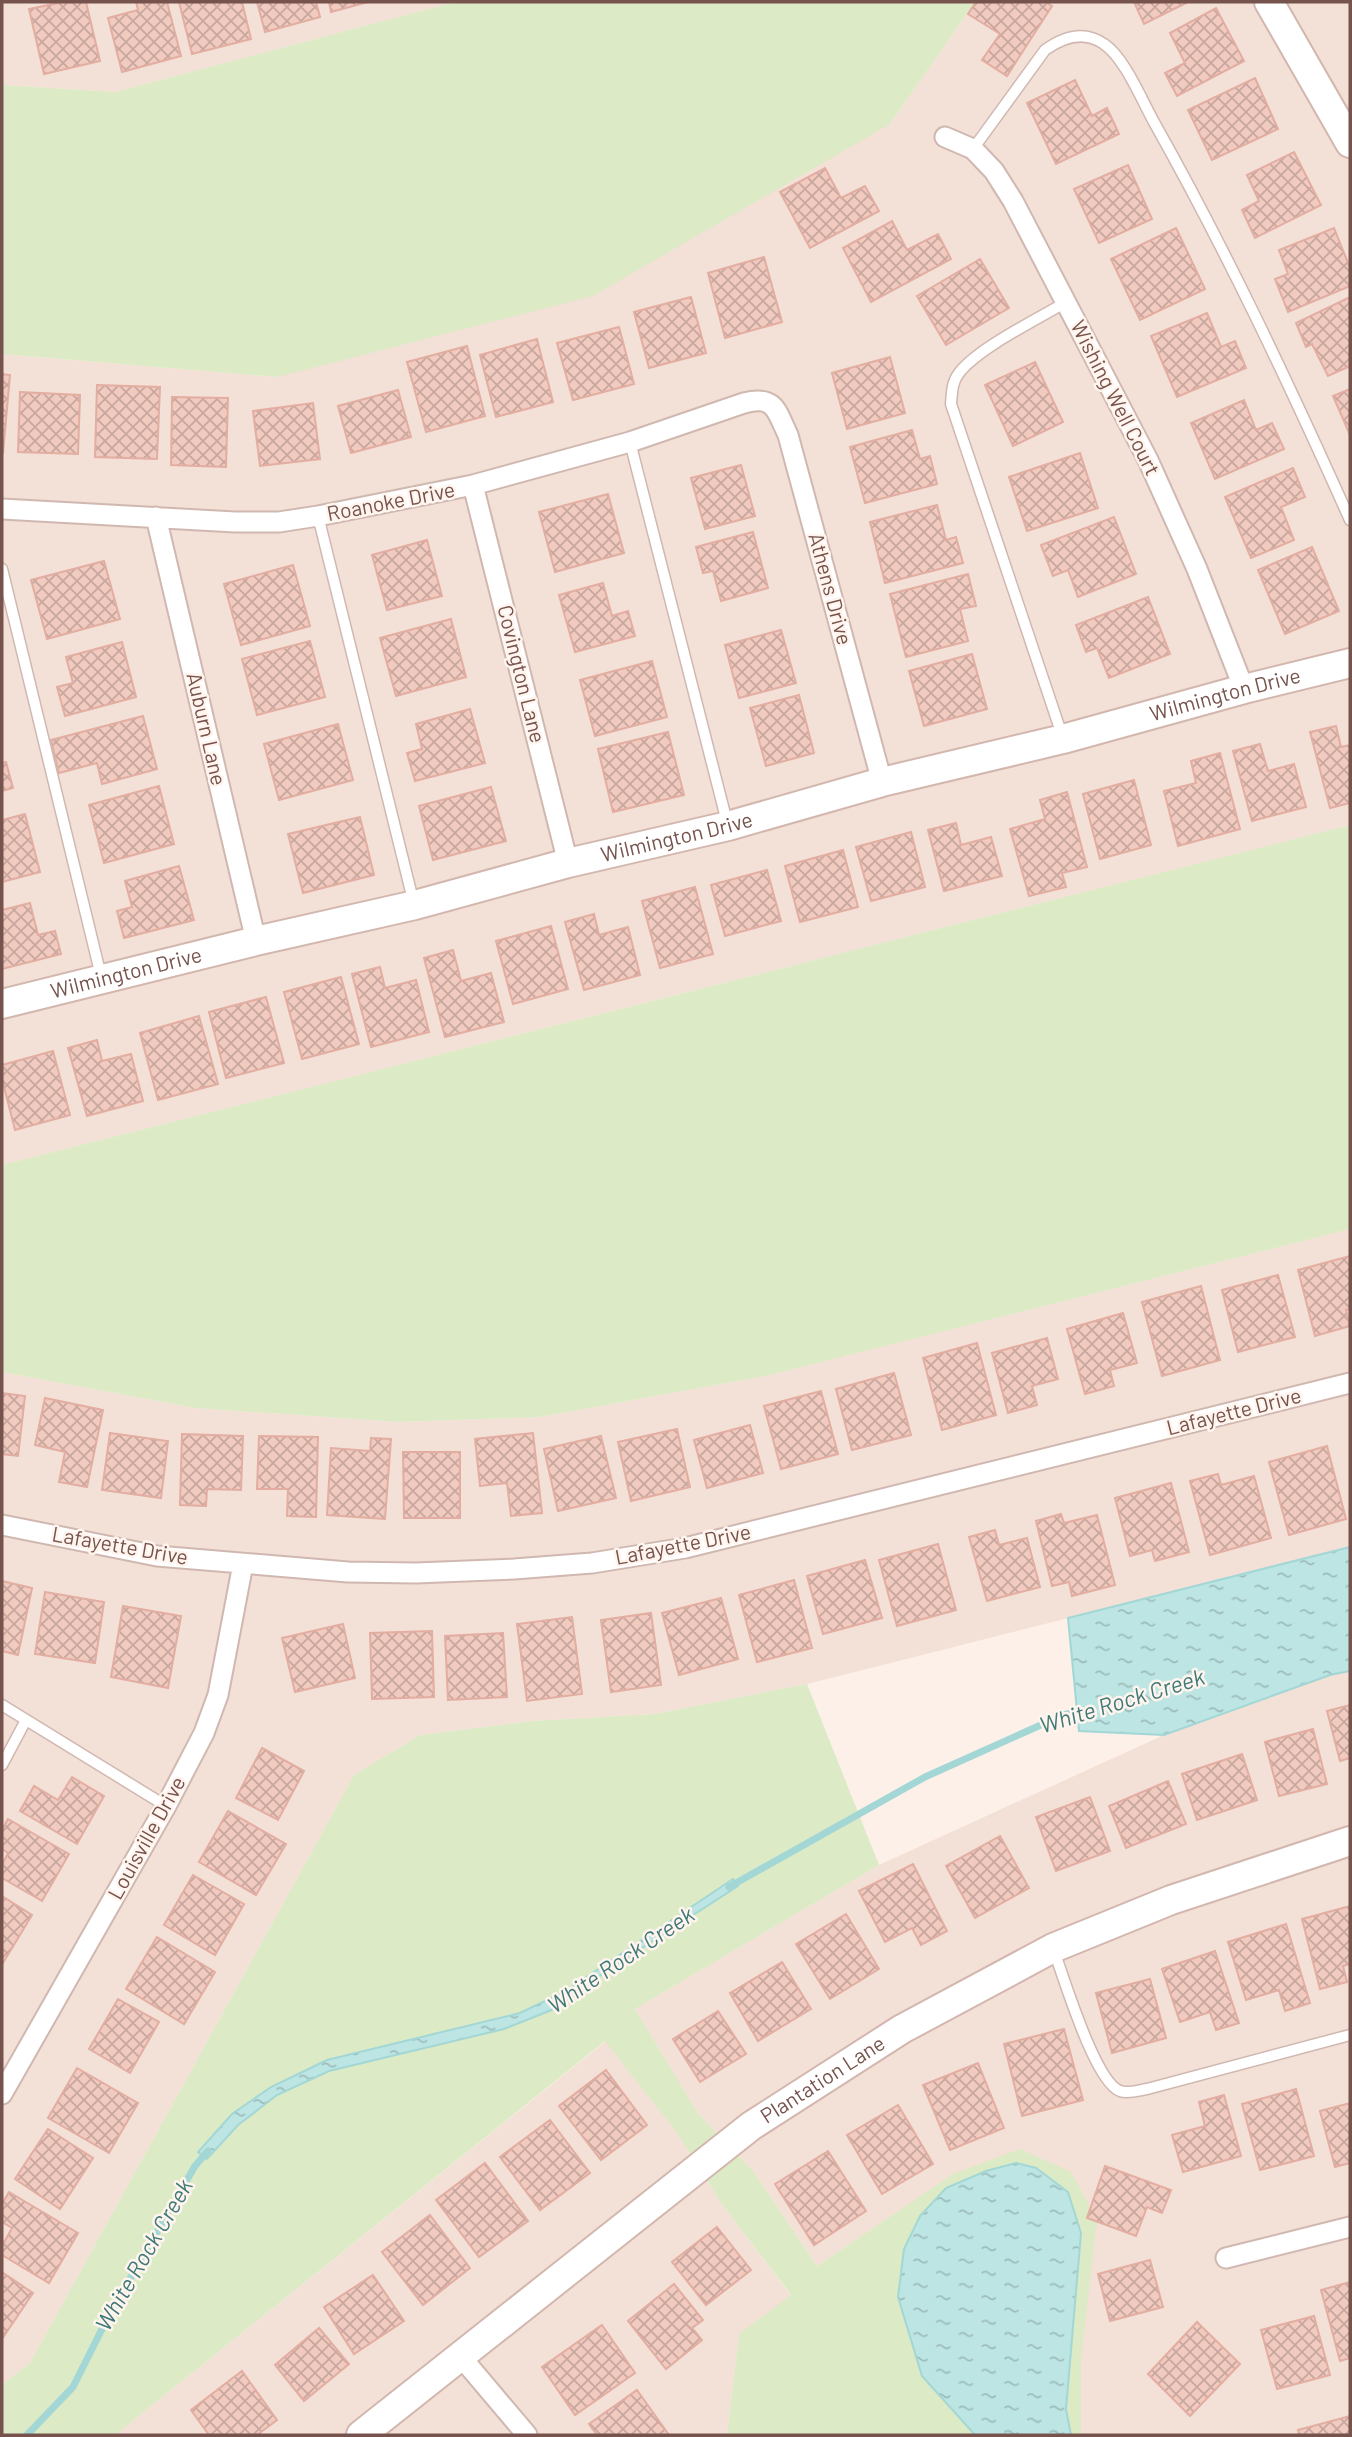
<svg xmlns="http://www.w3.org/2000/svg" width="1352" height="2437" font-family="Barlow,sans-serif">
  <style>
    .residential { fill: #f3e0d6 }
    .grass { fill: #dceac6 }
    .water { fill: url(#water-ripples); stroke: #a3d7d5; stroke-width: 2 }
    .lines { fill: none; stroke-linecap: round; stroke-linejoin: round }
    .stream { stroke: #a3d7d5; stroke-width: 7 }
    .building { fill: url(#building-cross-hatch); stroke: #e3ada1; stroke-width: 2 }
    .lane-casing { stroke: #d0b8b0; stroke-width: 13 }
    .street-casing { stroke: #d0b8b0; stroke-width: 23 }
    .secondary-casing { stroke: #d3b7ae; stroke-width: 32 }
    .lane { stroke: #fff; stroke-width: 10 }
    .street { stroke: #fff; stroke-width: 19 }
    .secondary { stroke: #fff; stroke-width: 28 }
    .labels { text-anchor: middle; stroke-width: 5; stroke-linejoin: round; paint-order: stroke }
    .street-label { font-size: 21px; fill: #76534c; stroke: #fff5ee }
    .water-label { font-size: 23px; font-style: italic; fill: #407a78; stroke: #fff5ee }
  </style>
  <defs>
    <pattern id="water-ripples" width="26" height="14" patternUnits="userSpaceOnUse" patternTransform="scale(1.75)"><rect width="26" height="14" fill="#bce5e3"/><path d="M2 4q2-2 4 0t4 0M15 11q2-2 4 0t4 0" fill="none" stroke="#9dbcba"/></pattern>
    <pattern id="building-cross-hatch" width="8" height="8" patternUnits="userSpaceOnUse" patternTransform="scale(1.75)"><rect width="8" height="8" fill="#f1cac0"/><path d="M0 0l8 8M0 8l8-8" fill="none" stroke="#c8a79e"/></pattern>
  </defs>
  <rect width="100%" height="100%" fill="#fcf0e8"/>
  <path class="residential" d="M 2,2 L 455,2 L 115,92 L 2,85 Z
    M 975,2 L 1350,2 L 1350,825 L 2,1165 L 2,354 L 277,377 L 890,124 Z
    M 1350,1229 L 1350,1547 L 807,1684 L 653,1714 L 533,1721 L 420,1735 L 354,1775 L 30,2363 L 2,2385 L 2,1372 L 195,1408 L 399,1422 L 540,1417 L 766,1376 Z
    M 1350,1671 L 1350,2435 L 1081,2435 L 1081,2359 L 953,2174 L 817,2266 L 753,2171 L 698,2113 L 635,2009 L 879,1865 L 1164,1735 L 1330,1675 Z
    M 606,2041 L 677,2133 L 723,2206 L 791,2296 L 739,2335 L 727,2435 L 115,2435 Z"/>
  <path class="grass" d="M 455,2 L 975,2 L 890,124 L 593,296 L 277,377 L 2,354 L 2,85 L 115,92 Z
    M 1350,825 L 1350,1229 L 766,1376 L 540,1417 L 399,1422 L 195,1408 L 2,1372 L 2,1165 Z
    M 807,1684 L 879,1865 L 635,2009 L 698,2113 L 753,2171 L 817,2266 L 953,2174 L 1020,2149 L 1071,2172 L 1097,2220 L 1081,2359 L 1081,2435 L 727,2435 L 739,2334 L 791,2295 L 723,2206 L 677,2133 L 605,2041 L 115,2435 L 2,2435 L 2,2385 L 30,2363 L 354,1775 L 420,1735 L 533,1721 L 654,1714 Z"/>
  <path class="water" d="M 1350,1547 L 1350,1671 L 1330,1675 L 1164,1735 L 1079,1731 L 1068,1618 Z
    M 733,1879 L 738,1886 L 605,1972 L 559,2007 L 504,2029 L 329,2071 L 277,2095 L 238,2125 L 207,2159 L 198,2152 L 232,2114 L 271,2087 L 327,2060 L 520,2013 L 564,1992 Z
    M 1016,2163 L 1036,2168 L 1068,2192 L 1081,2233 L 1066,2409 L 1071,2435 L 975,2435 L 922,2376 L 898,2297 L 904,2249 L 920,2216 L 946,2188 L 986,2171 Z"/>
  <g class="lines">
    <path class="stream" d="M 729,1887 L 925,1777 L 1063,1715 L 1084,1710
      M 27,2435 L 73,2387 L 109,2315 L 195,2166 L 208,2151"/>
  </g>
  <path class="building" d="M 63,2 L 86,2 L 100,61 L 44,74 L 29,9 Z
    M 136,2 L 167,2 L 181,56 L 122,72 L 108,18 L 138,10 Z
    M 179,2 L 242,2 L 251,39 L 192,54 Z
    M 257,2 L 316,2 L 320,17 L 265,32 Z
    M 329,2 L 368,2 L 331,12 Z
    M 976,2 L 1046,2 L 1052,6 L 1007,76 L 982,60 L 1000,34 L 968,14 Z
    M 1134,2 L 1188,2 L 1144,24 Z
    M 1216,8 L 1244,61 L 1177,96 L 1165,73 L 1185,63 L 1170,33 Z
    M 1255,78 L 1278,129 L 1212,160 L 1188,110 Z
    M 1075,80 L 1092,116 L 1107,108 L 1119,134 L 1056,164 L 1027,103 Z
    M 1294,152 L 1321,205 L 1255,238 L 1242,210 L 1259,201 L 1247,175 Z
    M 1128,165 L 1152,219 L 1099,243 L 1074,189 Z
    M 825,168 L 841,198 L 865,186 L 879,211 L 810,248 L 780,192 Z
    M 892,221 L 907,250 L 938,234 L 951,259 L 871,302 L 843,248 Z
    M 1176,228 L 1205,289 L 1140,320 L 1111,259 Z
    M 1334,228 L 1350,268 L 1350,286 L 1288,312 L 1275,279 L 1288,274 L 1279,250 Z
    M 764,257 L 782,322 L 725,338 L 708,273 Z
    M 980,259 L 1009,308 L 946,345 L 917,296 Z
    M 691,297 L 706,353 L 649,368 L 634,312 Z
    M 1350,297 L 1350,366 L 1328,376 L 1312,344 L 1306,347 L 1296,323 Z
    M 1207,313 L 1221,347 L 1235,341 L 1246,368 L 1177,397 L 1151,336 Z
    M 619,327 L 634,384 L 573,400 L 557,343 Z
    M 537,339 L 553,402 L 496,417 L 480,355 Z
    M 467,346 L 485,416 L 426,432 L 407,362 Z
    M 890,357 L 905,413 L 847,429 L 832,373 Z
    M 1035,362 L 1063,422 L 1013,446 L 985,385 Z
    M 2,374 L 10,375 L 3,453 L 2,453 Z
    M 97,385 L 160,387 L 157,459 L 95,457 Z
    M 1350,389 L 1350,435 L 1333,396 Z
    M 398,390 L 411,437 L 351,453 L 338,406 Z
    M 20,392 L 80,395 L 78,454 L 18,452 Z
    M 172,397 L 228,398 L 226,467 L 171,465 Z
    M 1244,400 L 1256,430 L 1272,423 L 1284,449 L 1215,479 L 1191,423 Z
    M 313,403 L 320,459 L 260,466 L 253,411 Z
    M 912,430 L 920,459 L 930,456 L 937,484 L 865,503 L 850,447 Z
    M 1080,453 L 1098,508 L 1027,531 L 1009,477 Z
    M 741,465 L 755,516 L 705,529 L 691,478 Z
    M 1293,468 L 1305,497 L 1281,507 L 1294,540 L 1251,558 L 1225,497 Z
    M 608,494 L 624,553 L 555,572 L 539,512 Z
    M 937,505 L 946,540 L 956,537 L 963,563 L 885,583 L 870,522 Z
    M 1114,517 L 1136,574 L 1078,597 L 1068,570 L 1053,576 L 1041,545 Z
    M 753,532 L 768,588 L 721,601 L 713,571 L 703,573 L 696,547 Z
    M 427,540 L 442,596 L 387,610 L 372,555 Z
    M 1312,547 L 1339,611 L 1285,634 L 1258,570 Z
    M 104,561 L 120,619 L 47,639 L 31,580 Z
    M 293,565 L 310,626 L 241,645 L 224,584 Z
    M 968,574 L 976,606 L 960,609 L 968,641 L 906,657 L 890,594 Z
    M 603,583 L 612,616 L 628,611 L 635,636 L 575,652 L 559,595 Z
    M 1148,597 L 1170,654 L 1109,678 L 1097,648 L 1086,652 L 1076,625 Z
    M 451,619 L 466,677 L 396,696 L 380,638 Z
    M 781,630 L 796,683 L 739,698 L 725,645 Z
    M 310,641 L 325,697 L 257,715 L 242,659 Z
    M 122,642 L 136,697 L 65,716 L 57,687 L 73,683 L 66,657 Z
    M 972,654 L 987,709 L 924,726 L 909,671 Z
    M 652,661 L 667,717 L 595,736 L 580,680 Z
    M 799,695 L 814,753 L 766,766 L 750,708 Z
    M 470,709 L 485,763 L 415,781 L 407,753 L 422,749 L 416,724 Z
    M 143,716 L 157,769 L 102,784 L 97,763 L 59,773 L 51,740 Z
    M 338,724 L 353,780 L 279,800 L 264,744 Z
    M 1336,726 L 1341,747 L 1350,745 L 1350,803 L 1330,808 L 1310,732 Z
    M 668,732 L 684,795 L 613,812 L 598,749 Z
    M 1260,744 L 1268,771 L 1294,764 L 1306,807 L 1252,821 L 1233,751 Z
    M 1220,753 L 1240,829 L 1178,846 L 1164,791 L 1196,783 L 1191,761 Z
    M 6,762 L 13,788 L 2,791 L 2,763 Z
    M 1134,780 L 1151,845 L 1100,859 L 1083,794 Z
    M 159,786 L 174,844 L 104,863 L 89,805 Z
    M 491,787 L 506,841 L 433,860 L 419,806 Z
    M 1067,792 L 1087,867 L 1062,873 L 1066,887 L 1029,896 L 1010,829 L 1045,819 L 1040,800 Z
    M 25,814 L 40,872 L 2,882 L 2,820 Z
    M 360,817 L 374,875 L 303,893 L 288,834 Z
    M 956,823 L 961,845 L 991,837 L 1002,876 L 944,891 L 928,830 Z
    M 911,832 L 925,887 L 871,901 L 856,847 Z
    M 843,850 L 858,907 L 800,922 L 785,866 Z
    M 179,866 L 194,920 L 124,938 L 117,911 L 132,907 L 125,881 Z
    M 767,870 L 781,921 L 725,936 L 711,885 Z
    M 695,887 L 713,954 L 660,968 L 642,901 Z
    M 30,903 L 38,935 L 55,931 L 61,954 L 2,969 L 2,910 Z
    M 594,914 L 599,935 L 628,927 L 640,975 L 584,990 L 565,922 Z
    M 551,926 L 568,989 L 513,1004 L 496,941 Z
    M 453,950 L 461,981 L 491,973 L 504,1022 L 445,1037 L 424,958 Z
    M 380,967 L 385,988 L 416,980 L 429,1032 L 371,1047 L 352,974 Z
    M 341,977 L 359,1044 L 302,1059 L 284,992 Z
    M 266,997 L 284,1063 L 226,1078 L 209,1012 Z
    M 199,1016 L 218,1084 L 158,1100 L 140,1033 Z
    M 97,1040 L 102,1061 L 131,1054 L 143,1101 L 87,1116 L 68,1048 Z
    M 53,1051 L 70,1115 L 15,1130 L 2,1079 L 2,1065 Z
    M 1350,1256 L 1350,1309 L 1346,1310 L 1350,1326 L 1315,1336 L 1298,1270 Z
    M 1278,1275 L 1295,1337 L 1238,1352 L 1222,1290 Z
    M 1201,1286 L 1220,1360 L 1162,1376 L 1142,1302 Z
    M 1123,1313 L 1137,1363 L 1110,1370 L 1114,1386 L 1085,1394 L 1067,1329 Z
    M 1047,1338 L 1058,1379 L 1032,1386 L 1037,1405 L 1008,1413 L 992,1353 Z
    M 977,1343 L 996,1415 L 942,1430 L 923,1358 Z
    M 894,1373 L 911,1435 L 852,1450 L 836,1389 Z
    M 821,1391 L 838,1454 L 781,1469 L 764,1406 Z
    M 2,1393 L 25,1396 L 18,1456 L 2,1454 Z
    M 45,1398 L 103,1410 L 87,1487 L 59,1482 L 65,1452 L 35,1445 Z
    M 750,1425 L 763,1473 L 707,1488 L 694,1440 Z
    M 677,1429 L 690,1487 L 631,1501 L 618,1442 Z
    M 110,1433 L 168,1441 L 161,1498 L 102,1490 Z
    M 533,1433 L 542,1513 L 511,1516 L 507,1483 L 480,1486 L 475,1439 Z
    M 182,1434 L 243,1436 L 241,1490 L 207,1489 L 206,1506 L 180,1505 Z
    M 259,1436 L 318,1437 L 316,1517 L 287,1516 L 288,1489 L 257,1489 Z
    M 601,1436 L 616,1498 L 558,1511 L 544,1449 Z
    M 371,1438 L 391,1439 L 385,1519 L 327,1515 L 331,1448 L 370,1451 Z
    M 1327,1446 L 1346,1519 L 1289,1535 L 1269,1462 Z
    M 403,1452 L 460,1452 L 460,1518 L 404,1518 Z
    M 1218,1474 L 1221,1485 L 1254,1476 L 1271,1538 L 1210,1555 L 1190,1481 Z
    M 1171,1483 L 1189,1552 L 1155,1561 L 1152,1550 L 1130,1556 L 1115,1498 Z
    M 1061,1514 L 1064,1523 L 1097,1515 L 1115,1585 L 1072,1596 L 1069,1582 L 1052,1586 L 1036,1521 Z
    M 995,1530 L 999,1545 L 1027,1538 L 1040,1587 L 987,1601 L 969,1537 Z
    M 938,1544 L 956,1610 L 897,1626 L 879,1560 Z
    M 865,1560 L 882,1618 L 823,1634 L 807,1576 Z
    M 794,1580 L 812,1648 L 757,1662 L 739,1595 Z
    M 2,1581 L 32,1588 L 18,1655 L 2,1651 Z
    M 45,1592 L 104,1602 L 95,1663 L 35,1654 Z
    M 721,1598 L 738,1659 L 679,1675 L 662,1613 Z
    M 123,1606 L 181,1616 L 168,1688 L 111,1677 Z
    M 651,1613 L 661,1685 L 611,1692 L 601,1620 Z
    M 572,1617 L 582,1694 L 527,1701 L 517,1624 Z
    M 343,1624 L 355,1678 L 295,1692 L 282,1638 Z
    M 432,1631 L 434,1697 L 372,1699 L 370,1633 Z
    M 503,1633 L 507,1697 L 448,1700 L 445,1636 Z
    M 1350,1705 L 1350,1758 L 1340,1761 L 1327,1711 Z
    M 1313,1729 L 1327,1784 L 1279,1796 L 1265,1742 Z
    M 262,1748 L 304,1771 L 278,1820 L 236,1798 Z
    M 1242,1754 L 1257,1800 L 1197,1820 L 1182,1774 Z
    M 72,1777 L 104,1796 L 77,1844 L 20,1811 L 34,1786 L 58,1800 Z
    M 1168,1781 L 1186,1824 L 1126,1848 L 1109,1806 Z
    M 1090,1797 L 1110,1851 L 1056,1871 L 1036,1817 Z
    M 228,1811 L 286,1844 L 256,1895 L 199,1862 Z
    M 8,1819 L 69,1854 L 42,1901 L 2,1878 L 2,1865 L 8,1853 L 2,1849 L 2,1830 Z
    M 1000,1836 L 1029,1888 L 975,1918 L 946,1866 Z
    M 913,1864 L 947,1931 L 921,1945 L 912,1928 L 885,1942 L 859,1891 Z
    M 193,1875 L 244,1904 L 215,1955 L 164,1925 Z
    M 2,1896 L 32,1915 L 3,1963 L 2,1962 Z
    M 1350,1906 L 1350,1964 L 1343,1966 L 1347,1982 L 1320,1989 L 1302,1919 Z
    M 846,1914 L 879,1969 L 830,1999 L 796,1944 Z
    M 1286,1924 L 1310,2003 L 1285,2011 L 1279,1990 L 1246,2000 L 1228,1942 Z
    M 157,1937 L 215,1972 L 184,2024 L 126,1989 Z
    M 1215,1951 L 1239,2023 L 1216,2030 L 1210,2012 L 1180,2022 L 1162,1969 Z
    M 782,1962 L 811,2009 L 758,2041 L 730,1993 Z
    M 1150,1979 L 1166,2038 L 1112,2053 L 1096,1993 Z
    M 118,1999 L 159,2022 L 130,2073 L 89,2049 Z
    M 718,2011 L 746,2054 L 700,2082 L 673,2039 Z
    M 1064,2029 L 1083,2100 L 1022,2116 L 1004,2044 Z
    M 978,2063 L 1004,2128 L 950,2150 L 923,2085 Z
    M 77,2068 L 138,2103 L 109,2153 L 48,2118 Z
    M 606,2070 L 647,2125 L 601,2160 L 559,2106 Z
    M 1296,2089 L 1314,2156 L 1260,2170 L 1242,2104 Z
    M 1224,2095 L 1241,2156 L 1183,2172 L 1172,2135 L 1205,2126 L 1199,2102 Z
    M 1350,2103 L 1350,2163 L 1335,2167 L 1320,2111 Z
    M 898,2105 L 933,2164 L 882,2194 L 847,2135 Z
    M 550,2120 L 590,2173 L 540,2210 L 500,2157 Z
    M 48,2129 L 93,2158 L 60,2209 L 15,2179 Z
    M 828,2151 L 866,2211 L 814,2245 L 775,2184 Z
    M 485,2163 L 528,2221 L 479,2257 L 436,2200 Z
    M 1105,2166 L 1171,2190 L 1162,2213 L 1147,2207 L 1136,2236 L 1087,2218 Z
    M 9,2192 L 78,2233 L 49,2283 L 2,2255 L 2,2246 L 12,2228 L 2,2222 L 2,2204 Z
    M 430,2215 L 470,2268 L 423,2305 L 382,2252 Z
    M 717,2227 L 751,2270 L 706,2305 L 672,2262 Z
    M 1150,2260 L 1163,2307 L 1110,2321 L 1098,2274 Z
    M 2,2272 L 33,2293 L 2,2339 Z
    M 373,2275 L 404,2321 L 354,2354 L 324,2307 Z
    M 1350,2282 L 1350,2358 L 1340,2361 L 1321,2290 Z
    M 674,2284 L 703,2320 L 692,2328 L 702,2340 L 666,2369 L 628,2321 Z
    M 1314,2316 L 1330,2375 L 1277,2389 L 1261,2330 Z
    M 1197,2322 L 1240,2364 L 1190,2416 L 1148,2374 Z
    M 602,2325 L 635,2373 L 575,2415 L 542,2367 Z
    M 319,2328 L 349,2364 L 304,2401 L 275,2365 Z
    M 242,2371 L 277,2420 L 257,2435 L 209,2435 L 191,2410 Z
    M 637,2390 L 669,2435 L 597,2435 L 589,2424 Z
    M 1350,2416 L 1350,2435 L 1299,2435 L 1298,2430 Z"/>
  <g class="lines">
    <g class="lane-casing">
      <path id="lane" d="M 973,149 L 1045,50 C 1063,37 1084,30 1104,44 C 1125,58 1142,101 1155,124 C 1227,252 1290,386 1350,520
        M 630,442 L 727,822
        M 318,516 L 414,904
        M 2,569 L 101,976
        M 1063,738 L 951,404 C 952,392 952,382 959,373 C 978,348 1038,319 1066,302
        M 2,1705 L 166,1806
        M 2,1765 L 26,1720
        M 1054,1951 C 1064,1978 1095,2082 1120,2091 C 1129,2094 1139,2090 1147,2089 L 1350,2035"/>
    </g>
    <g class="street-casing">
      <path id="street" d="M 945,137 L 973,149 L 994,171 L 1013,201 L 1148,460 L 1197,569 L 1244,689
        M 473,485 L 568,863
        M 2,509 L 235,522 L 279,522 L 318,516 L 473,485 L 630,442 L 744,403 C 775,395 776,410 788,435 L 882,782
        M 156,517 L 256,941
        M 2,1525 L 157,1556 L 348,1572 L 416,1573 L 514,1569 L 592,1563 L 685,1548 L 1350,1383
        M 2,2094 L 166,1806 L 204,1733 L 218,1695 L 243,1564
        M 1226,2258 L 1350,2227
        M 462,2358 L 527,2435"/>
    </g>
    <g class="secondary-casing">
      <g id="secondary">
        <path d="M 1269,2 L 1350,143"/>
        <path id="s1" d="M 2,1004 L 256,941 L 415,905 L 568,863 L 728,826 L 882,782 L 1063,739 L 1244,689 L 1350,663"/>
        <path id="s2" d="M 361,2435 L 751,2126 L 902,2029 L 1053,1948 L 1171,1900 L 1350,1841"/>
      </g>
    </g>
    <use href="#lane" class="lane"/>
    <use href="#street" class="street"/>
    <use href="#secondary" class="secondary"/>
  </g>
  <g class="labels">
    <g class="street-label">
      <text transform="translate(1115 398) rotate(63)" y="7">Wishing Well Court</text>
      <text transform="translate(391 502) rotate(-11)" y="7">Roanoke Drive</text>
      <text transform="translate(830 589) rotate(75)" y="7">Athens Drive</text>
      <text transform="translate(521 674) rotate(76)" y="7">Covington Lane</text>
      <text dy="7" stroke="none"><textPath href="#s1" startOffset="1262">Wilmington Drive</textPath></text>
      <text transform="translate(206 729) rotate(77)" y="7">Auburn Lane</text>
      <text dy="7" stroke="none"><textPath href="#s1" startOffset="695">Wilmington Drive</textPath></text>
      <text dy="7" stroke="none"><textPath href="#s1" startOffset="128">Wilmington Drive</textPath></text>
      <text transform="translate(1234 1412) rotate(-14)" y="7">Lafayette Drive</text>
      <text transform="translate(683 1545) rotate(-11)" y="7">Lafayette Drive</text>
      <text transform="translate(120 1546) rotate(10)" y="7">Lafayette Drive</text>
      <text transform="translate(147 1838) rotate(-61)" y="7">Louisville Drive</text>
      <text dy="7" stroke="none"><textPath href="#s2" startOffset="583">Plantation Lane</textPath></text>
    </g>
    <g class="water-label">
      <text transform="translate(1122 1701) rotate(-17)" y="8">White Rock Creek</text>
      <text transform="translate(621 1960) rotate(-34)" y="8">White Rock Creek</text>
      <text transform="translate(144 2255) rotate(-60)" y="8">White Rock Creek</text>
    </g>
  </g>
  <rect width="1352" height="2437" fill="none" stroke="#76534c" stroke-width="7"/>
</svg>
